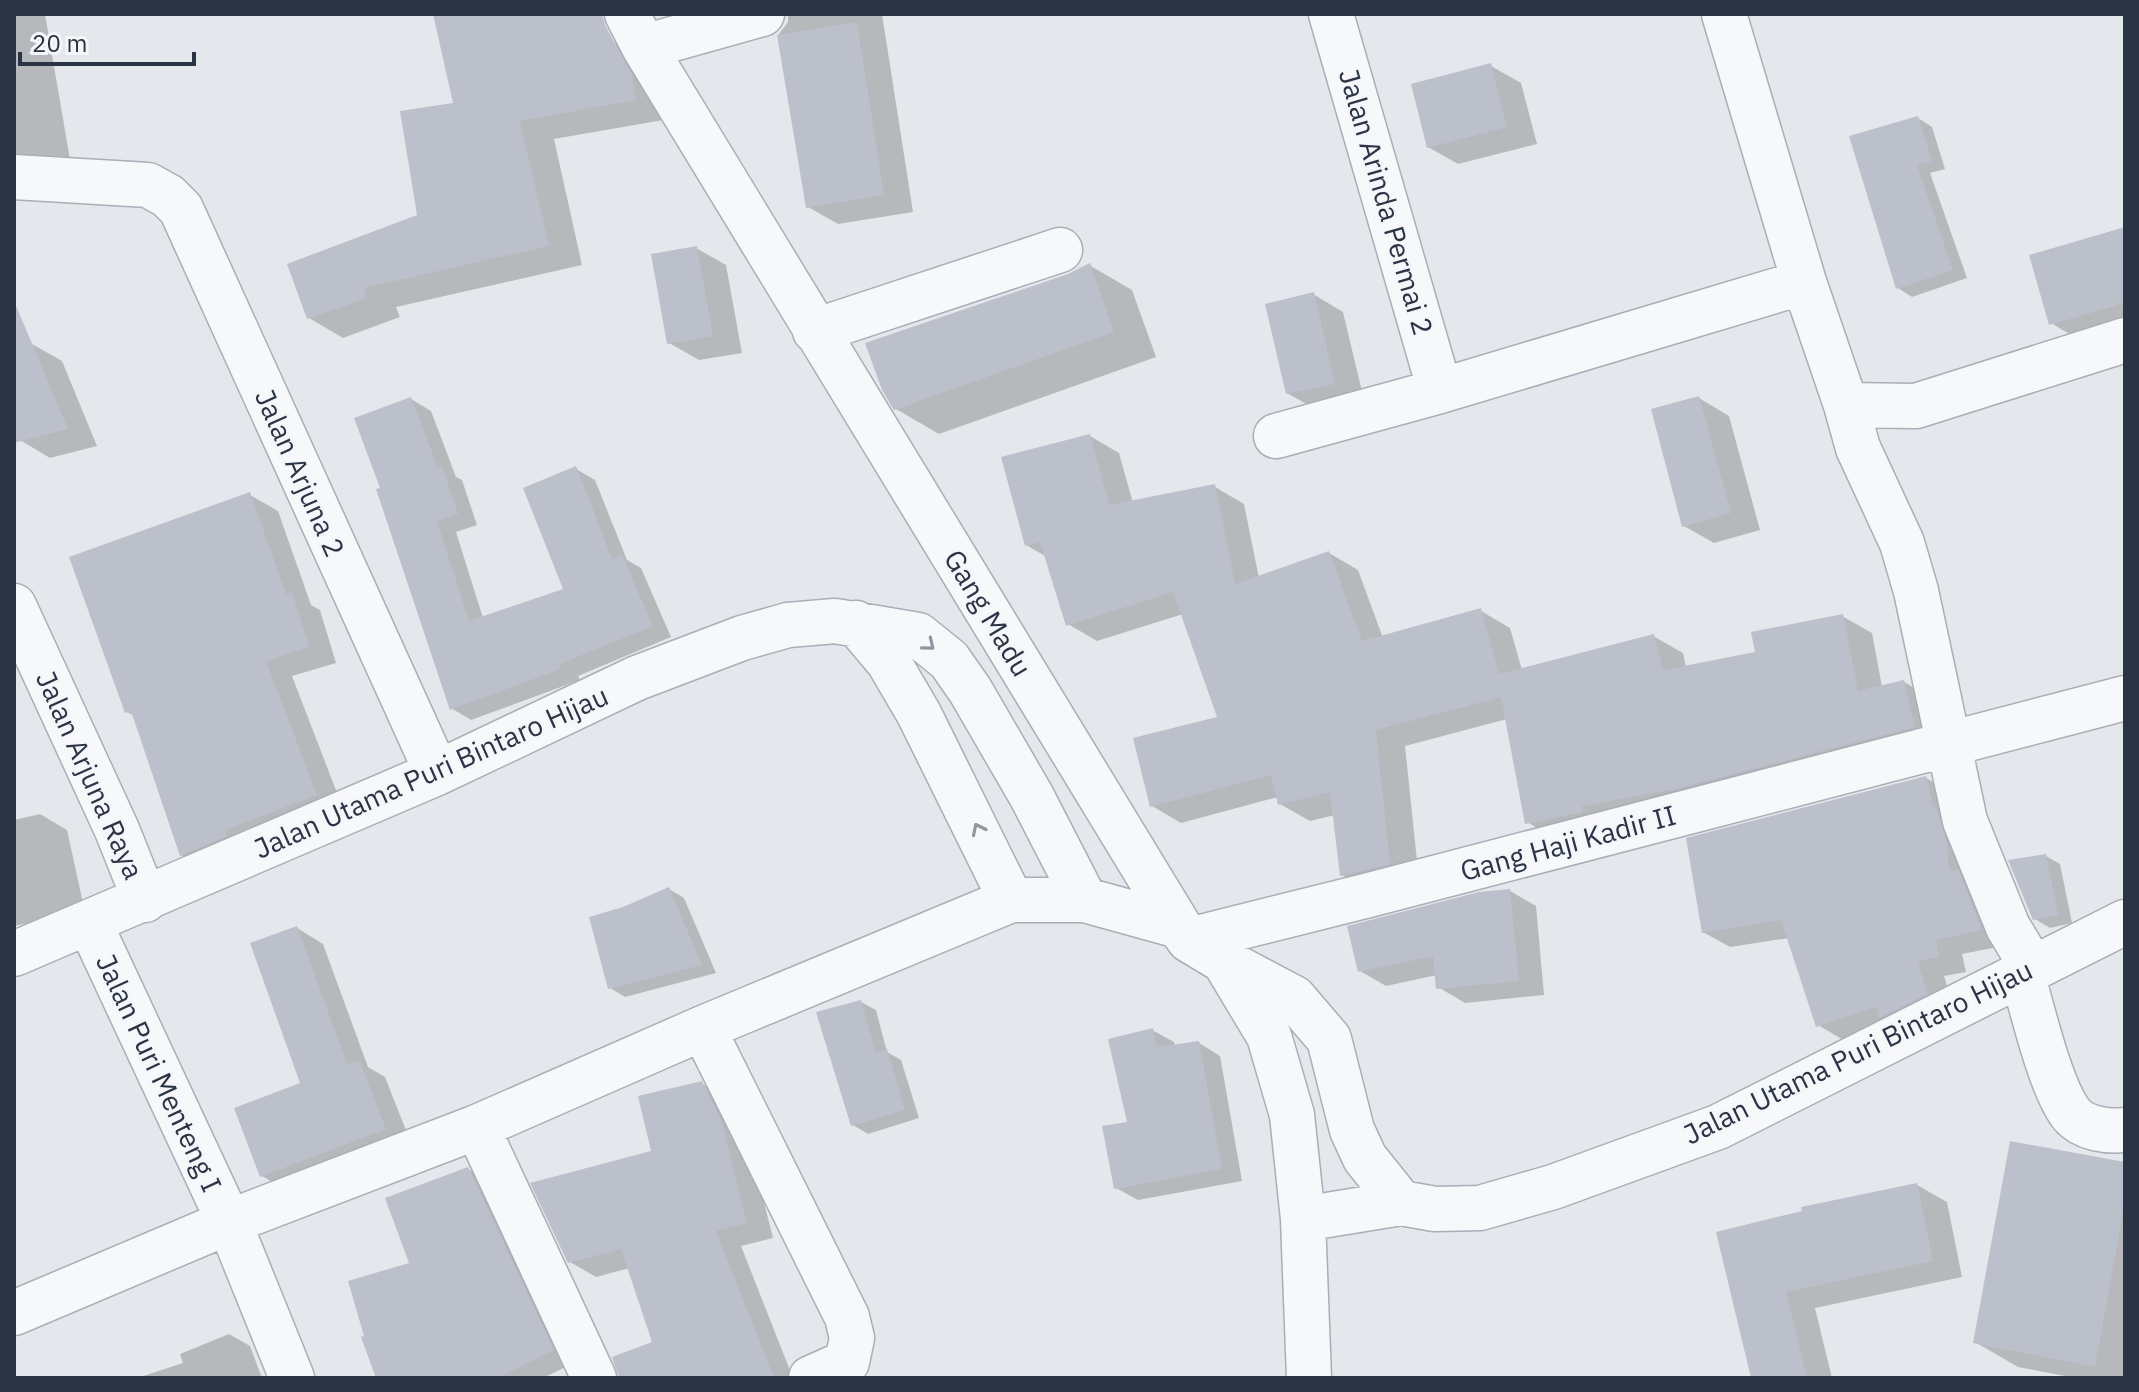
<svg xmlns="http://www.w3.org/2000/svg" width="2139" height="1392" font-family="'IBM Plex Sans',sans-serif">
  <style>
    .shadow { fill: #0003 }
    .building { fill: #bbc0ca }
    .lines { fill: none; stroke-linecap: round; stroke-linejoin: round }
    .minor-casing { stroke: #a9aeb7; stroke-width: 47 }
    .minor { stroke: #f7f8fa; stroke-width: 44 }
    .oneway { stroke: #9196a0 }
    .labels { text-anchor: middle; stroke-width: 6; stroke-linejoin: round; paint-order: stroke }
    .street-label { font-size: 28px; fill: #2b3445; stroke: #f4f6f9 }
  </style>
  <rect width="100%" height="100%" fill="#e4e7ec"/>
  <path class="shadow" d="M 14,14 L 45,14 L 72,171 L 14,181 Z
    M 435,14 L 541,14 L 611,41 L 646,61 L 669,119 L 554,139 L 582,265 L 396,307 L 400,317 L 343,338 L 309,318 L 419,217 L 455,105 Z
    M 788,14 L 882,14 L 913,212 L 838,224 L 808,207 L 779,34 L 788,22 Z
    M 1491,66 L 1521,83 L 1537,144 L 1458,164 L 1428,147 Z
    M 1918,118 L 1932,127 L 1945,169 L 1930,173 L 1967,278 L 1912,297 L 1898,288 Z
    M 2125,230 L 2125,328 L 2081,341 L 2051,323 Z
    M 696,248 L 726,265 L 742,353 L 699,360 L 669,343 Z
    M 1089,265 L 1132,290 L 1156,357 L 939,434 L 896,409 L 1069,276 Z
    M 1313,294 L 1343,312 L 1364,400 L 1317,410 L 1287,393 Z
    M 32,344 L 62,361 L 97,446 L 50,458 L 20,440 L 14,429 L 14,351 Z
    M 1699,398 L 1729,416 L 1760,530 L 1714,543 L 1684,526 Z
    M 411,399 L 431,411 L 456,477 L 462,480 L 477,525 L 456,532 L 483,618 L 566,590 L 576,469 L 595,480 L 627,560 L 641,568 L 671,637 L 578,676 L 580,680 L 471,720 L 451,708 L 383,489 Z
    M 1090,436 L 1119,453 L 1133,503 L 1215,487 L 1244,504 L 1259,578 L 1329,553 L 1358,570 L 1383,638 L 1481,611 L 1510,628 L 1522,670 L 1653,636 L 1683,653 L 1686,667 L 1758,654 L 1842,616 L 1872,633 L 1882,687 L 1904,682 L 1933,699 L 1943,743 L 1556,839 L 1527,822 L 1507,719 L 1405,746 L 1419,880 L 1372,892 L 1342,875 L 1335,815 L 1310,821 L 1280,804 L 1278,797 L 1181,823 L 1152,806 L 1219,719 L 1183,614 L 1097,641 L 1068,624 L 1047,557 L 1026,545 Z
    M 250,495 L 278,511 L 311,605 L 320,610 L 336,663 L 292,676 L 344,811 L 209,870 L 181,855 L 135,716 L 127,712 Z
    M 1926,778 L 1953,793 L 2008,945 L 1962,954 L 1966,972 L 1944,976 L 1954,1009 L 1845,1041 L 1818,1025 L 1789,938 L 1730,947 L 1703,932 Z
    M 40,814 L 67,830 L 85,912 L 14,926 L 14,820 Z
    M 2046,856 L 2060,864 L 2072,923 L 2050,928 L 2035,919 Z
    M 669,889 L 684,898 L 716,973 L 625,997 L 610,988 L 624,909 Z
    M 1510,891 L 1536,906 L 1544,995 L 1465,1003 L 1438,987 L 1437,975 L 1386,986 L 1360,971 Z
    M 297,928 L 323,944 L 368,1067 L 385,1077 L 411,1143 L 288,1191 L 262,1176 L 303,1084 Z
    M 861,1002 L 876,1010 L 887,1052 L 901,1060 L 919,1118 L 868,1134 L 853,1125 Z
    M 1152,1030 L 1174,1042 L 1175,1047 L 1199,1043 L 1220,1056 L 1242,1181 L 1138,1200 L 1116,1188 Z
    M 701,1083 L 728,1099 L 748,1139 L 773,1238 L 741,1246 L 793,1378 L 639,1378 L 655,1343 L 630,1268 L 596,1277 L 570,1262 L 654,1153 Z
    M 2125,1164 L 2125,1378 L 2076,1378 L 2018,1367 L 1975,1342 Z
    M 468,1169 L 489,1181 L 574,1363 L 543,1378 L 378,1378 L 411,1264 Z
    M 1917,1185 L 1947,1202 L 1962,1277 L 1815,1308 L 1832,1378 L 1754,1378 L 1718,1234 Z
    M 229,1334 L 250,1346 L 262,1378 L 137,1378 L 183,1363 L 180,1354 Z"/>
  <path class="building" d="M 433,14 L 602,14 L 605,25 L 632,75 L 636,100 L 520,121 L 549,246 L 364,288 L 367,298 L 307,319 L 287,264 L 417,215 L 400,111 L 453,103 Z
    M 857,22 L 884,195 L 806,208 L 777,35 Z
    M 1491,63 L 1507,127 L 1427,148 L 1411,84 Z
    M 1918,116 L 1932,161 L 1917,165 L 1953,270 L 1896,289 L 1849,136 Z
    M 2125,227 L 2125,303 L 2049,325 L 2029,255 Z
    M 697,246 L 713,336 L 667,344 L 651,254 Z
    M 1090,263 L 1114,332 L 894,410 L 882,390 L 865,343 L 1068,274 Z
    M 1314,292 L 1335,384 L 1286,394 L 1265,304 Z
    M 14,301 L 68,429 L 14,443 Z
    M 1699,396 L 1731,513 L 1682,527 L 1651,409 Z
    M 411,397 L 438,468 L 442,466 L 458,514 L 437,521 L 469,621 L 563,589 L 523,488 L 576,466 L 612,559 L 622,555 L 653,626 L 560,664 L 561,669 L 450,710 L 376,489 L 380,488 L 354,418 Z
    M 1090,434 L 1109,505 L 1215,484 L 1235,584 L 1329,551 L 1362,641 L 1481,608 L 1499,674 L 1654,634 L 1663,670 L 1755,652 L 1751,632 L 1843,614 L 1858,691 L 1904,680 L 1915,727 L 1675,789 L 1582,806 L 1583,812 L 1525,824 L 1501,697 L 1376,730 L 1390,864 L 1340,876 L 1330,792 L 1278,805 L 1271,775 L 1150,807 L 1133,738 L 1217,717 L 1173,592 L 1066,626 L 1040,542 L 1025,546 L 1001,457 Z
    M 250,492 L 286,594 L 292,592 L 309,647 L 266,661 L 317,795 L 225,830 L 227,836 L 180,856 L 131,711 L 125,713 L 69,557 Z
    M 1926,776 L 1933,807 L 1936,807 L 1947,842 L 1949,871 L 1958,869 L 1982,930 L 1936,940 L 1939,957 L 1918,961 L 1927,994 L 1879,1018 L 1876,1007 L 1816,1027 L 1781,920 L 1702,933 L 1686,838 Z
    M 2046,854 L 2058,915 L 2033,920 L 2008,860 Z
    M 669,887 L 702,965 L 608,989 L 589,917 L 623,907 Z
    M 1510,889 L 1519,981 L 1436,989 L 1433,956 L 1358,972 L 1347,926 L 1479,892 Z
    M 297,926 L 347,1064 L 359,1060 L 386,1129 L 260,1177 L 234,1108 L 300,1083 L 250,943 Z
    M 861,1000 L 876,1053 L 887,1049 L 905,1110 L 851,1126 L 816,1012 Z
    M 1153,1028 L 1157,1047 L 1199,1041 L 1222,1169 L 1114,1189 L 1102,1126 L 1127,1122 L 1108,1039 Z
    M 702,1081 L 722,1122 L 747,1223 L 716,1231 L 774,1378 L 619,1378 L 612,1357 L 652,1342 L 621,1249 L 568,1263 L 530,1183 L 651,1151 L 638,1096 Z
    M 2010,1141 L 2125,1162 L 2125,1202 L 2095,1367 L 1973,1343 Z
    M 468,1167 L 554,1350 L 498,1378 L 376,1378 L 361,1337 L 364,1336 L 348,1281 L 409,1263 L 385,1198 Z
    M 1917,1183 L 1933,1261 L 1786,1292 L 1807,1378 L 1751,1378 L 1716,1232 L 1802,1211 L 1801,1207 Z"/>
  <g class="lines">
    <g class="minor-casing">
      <path id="minor" d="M 627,14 L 644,47 L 1179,926 L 1189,940 L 1224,961 L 1269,1036 L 1292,1115 L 1303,1219 L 1309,1378
        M 1331,14 L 1440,391
        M 1724,14 L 1804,282 L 1846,405 L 1916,406 L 2125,340
        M 644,47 L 762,14
        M 14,177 L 148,185 L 168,196 L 181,209 L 437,773
        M 815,331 L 1060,250
        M 1846,405 L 1858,448 L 1902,543 L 1916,591 L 1965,821 L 2008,927 L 2032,967
        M 1276,436 L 1440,391 L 1804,282
        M 14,606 L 117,830 L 145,900
        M 856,623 L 888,661 L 919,714 L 1011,900
        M 90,924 L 229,1222 L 292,1378
        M 1189,940 L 1369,895 L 2125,698
        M 14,954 L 437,773 L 637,678 L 742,638 L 788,625 L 835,621 L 918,635 L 949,660 L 970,690 L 1032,797 L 1085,900
        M 1224,961 L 1294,998 L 1329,1039 L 1352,1130 L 1365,1158 L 1401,1203
        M 2022,973 C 2032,1008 2051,1090 2072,1115 C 2084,1129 2109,1132 2125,1130
        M 703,1028 L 847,1317 L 852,1338 L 847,1362 L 811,1378
        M 477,1127 L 594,1378
        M 1303,1219 L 1401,1203 L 1435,1209 L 1480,1208 L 1553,1187 L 1718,1127 L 2125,922
        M 14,1313 L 229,1222 L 477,1127 L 703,1028 L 1011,900 L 1085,900 L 1179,926"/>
    </g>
    <use href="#minor" class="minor"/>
  </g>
  <defs><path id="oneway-chevron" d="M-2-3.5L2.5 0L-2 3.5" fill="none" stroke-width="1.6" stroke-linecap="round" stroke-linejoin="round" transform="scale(2)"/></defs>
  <g class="oneway">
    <use href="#oneway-chevron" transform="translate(929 645) rotate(39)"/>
    <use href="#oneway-chevron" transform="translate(978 829) rotate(-116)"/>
  </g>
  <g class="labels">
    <g class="street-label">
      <text transform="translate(1386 202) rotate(74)" y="10">Jalan Arinda Permai 2</text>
      <text transform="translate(300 473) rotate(66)" y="10">Jalan Arjuna 2</text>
      <text transform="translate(988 613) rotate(59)" y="10">Gang Madu</text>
      <text transform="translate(431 772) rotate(-24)" y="10">Jalan Utama Puri Bintaro Hijau</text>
      <text transform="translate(90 775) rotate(66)" y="10">Jalan Arjuna Raya</text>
      <text transform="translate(1568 843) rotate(-15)" y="10">Gang Haji Kadir II</text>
      <text transform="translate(1858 1052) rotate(-26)" y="10">Jalan Utama Puri Bintaro Hijau</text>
      <text transform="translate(159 1073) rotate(65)" y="10">Jalan Puri Menteng I</text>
    </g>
  </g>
  <rect width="2139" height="1392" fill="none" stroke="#2b3445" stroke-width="32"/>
  <path d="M20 52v12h174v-12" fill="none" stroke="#2b3445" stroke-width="4"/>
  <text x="32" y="52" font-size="24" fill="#2b3445" stroke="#f4f6f9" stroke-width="6" paint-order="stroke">20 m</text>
</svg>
